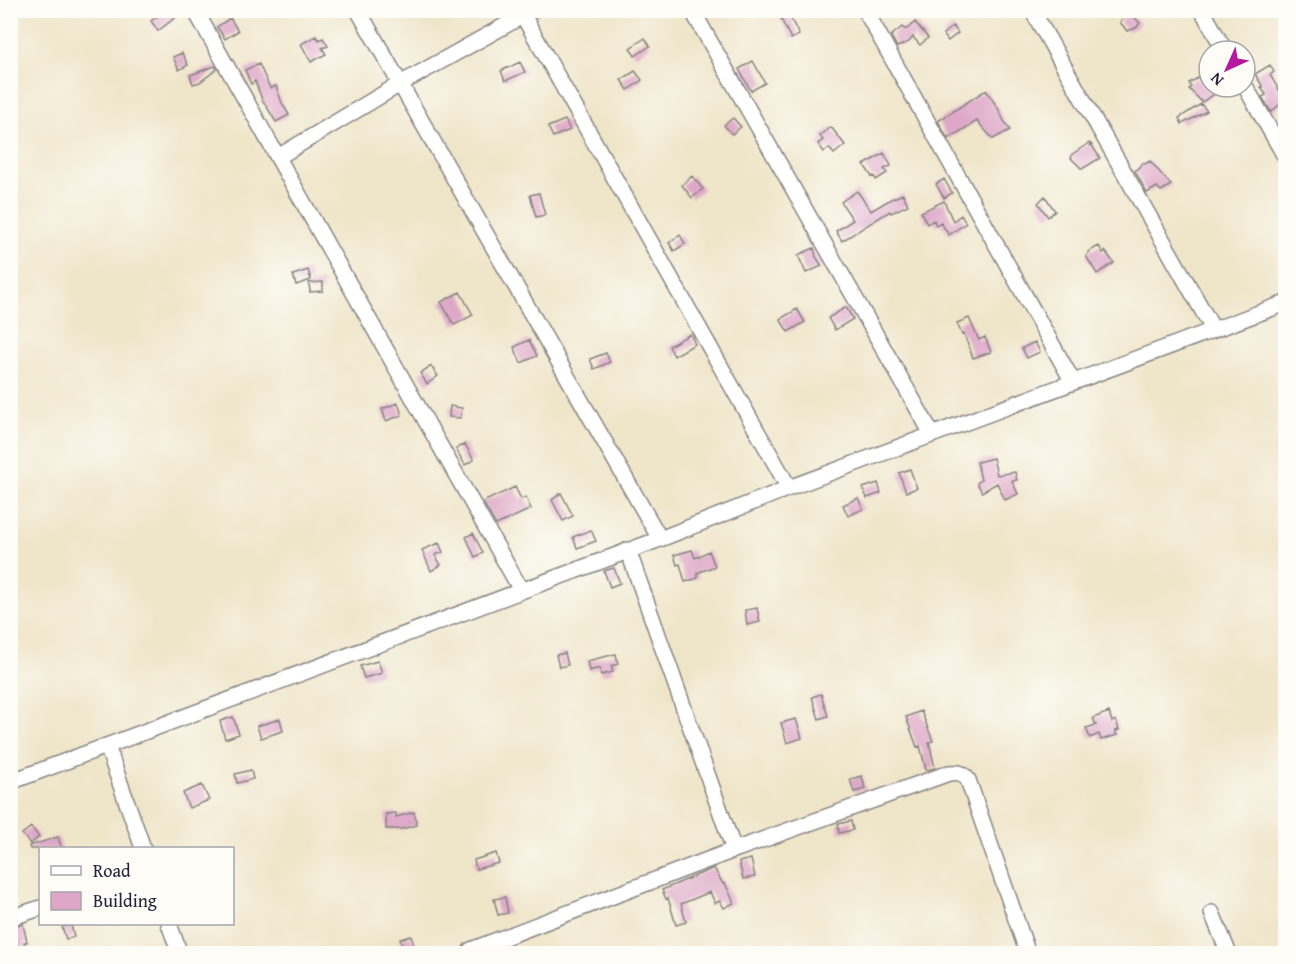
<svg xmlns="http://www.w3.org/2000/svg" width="1296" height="964" font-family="'Gentium Book Plus',serif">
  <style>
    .building { fill: #dea7c8 }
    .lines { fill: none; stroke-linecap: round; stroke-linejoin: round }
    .minor-casing { stroke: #888482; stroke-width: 18 }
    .minor { stroke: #fff; stroke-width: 15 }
  </style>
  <rect width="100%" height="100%" fill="#fdfcf7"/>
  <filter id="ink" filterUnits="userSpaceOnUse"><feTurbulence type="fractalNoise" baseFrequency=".0167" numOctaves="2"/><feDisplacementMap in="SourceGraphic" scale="12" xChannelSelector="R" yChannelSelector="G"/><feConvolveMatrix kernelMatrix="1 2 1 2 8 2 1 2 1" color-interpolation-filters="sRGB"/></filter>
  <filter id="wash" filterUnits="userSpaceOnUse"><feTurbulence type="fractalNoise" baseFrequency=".008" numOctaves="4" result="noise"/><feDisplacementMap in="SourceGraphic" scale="24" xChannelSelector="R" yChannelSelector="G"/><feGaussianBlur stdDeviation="1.35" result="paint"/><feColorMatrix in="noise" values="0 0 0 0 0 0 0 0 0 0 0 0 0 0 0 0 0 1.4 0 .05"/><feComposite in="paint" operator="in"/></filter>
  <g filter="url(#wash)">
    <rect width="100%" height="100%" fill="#efe5c9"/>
    <g id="blocks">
      <path class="building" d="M 166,10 L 171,10 L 176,17 L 158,31 L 151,21 Z
        M 1130,13 L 1140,23 L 1136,28 L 1127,31 L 1120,22 Z
        M 789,15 L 799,35 L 791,39 L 781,19 Z
        M 230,18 L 238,31 L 225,39 L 217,27 Z
        M 915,22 L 928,38 L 920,45 L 913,37 L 909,42 L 897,47 L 891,36 L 902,27 L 904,29 L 907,29 Z
        M 953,26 L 958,33 L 948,41 L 943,34 Z
        M 316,36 L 319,40 L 323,38 L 328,46 L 322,48 L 326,54 L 311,62 L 301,44 Z
        M 645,38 L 650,46 L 635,56 L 630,48 Z
        M 182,53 L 188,65 L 179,70 L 173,57 Z
        M 753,61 L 765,83 L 751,91 L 739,69 Z
        M 520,62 L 525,72 L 505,81 L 501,71 Z
        M 259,64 L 270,88 L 276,86 L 282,103 L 289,115 L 276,122 L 264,102 L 263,102 L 255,81 L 251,84 L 245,70 Z
        M 1270,65 L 1274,72 L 1270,75 L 1285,100 L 1271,112 L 1262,97 L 1266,95 L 1261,87 L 1263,87 L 1255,74 Z
        M 215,66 L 217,69 L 200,82 L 193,84 L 190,75 Z
        M 635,71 L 642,80 L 628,90 L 621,80 Z
        M 1203,75 L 1209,83 L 1209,87 L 1226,87 L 1202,102 L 1189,89 L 1191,87 L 1189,83 Z
        M 986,90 L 998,108 L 1004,121 L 1010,130 L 993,139 L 977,121 L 948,139 L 938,121 Z
        M 1201,104 L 1207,111 L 1182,124 L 1179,118 Z
        M 733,118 L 741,127 L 732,134 L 724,125 Z
        M 565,120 L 570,130 L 553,137 L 548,127 Z
        M 831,127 L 845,145 L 834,154 L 829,148 L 824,152 L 818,144 L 823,140 L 820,136 Z
        M 1089,143 L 1090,145 L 1091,144 L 1100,158 L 1082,169 L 1071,158 L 1072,156 L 1071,155 Z
        M 884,153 L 891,166 L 884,169 L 887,173 L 876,180 L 874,176 L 872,177 L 864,165 Z
        M 1150,161 L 1171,185 L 1161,191 L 1157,187 L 1147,193 L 1135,171 L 1143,163 L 1145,164 Z
        M 692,176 L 703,189 L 692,198 L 682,185 Z
        M 944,179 L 952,193 L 944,198 L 936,184 Z
        M 857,191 L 871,211 L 891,199 L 903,194 L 908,205 L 891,213 L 890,211 L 842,241 L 836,231 L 853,220 L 841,202 Z
        M 539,193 L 545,215 L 536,217 L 530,195 Z
        M 1045,196 L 1055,211 L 1048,217 L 1038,203 Z
        M 944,201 L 953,221 L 961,215 L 966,223 L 949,235 L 941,223 L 936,226 L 934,220 L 927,224 L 921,212 Z
        M 680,235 L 685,244 L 674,251 L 669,243 Z
        M 1099,246 L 1103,253 L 1105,251 L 1114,263 L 1097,274 L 1086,256 L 1089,253 L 1088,252 Z
        M 814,248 L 816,257 L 822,266 L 806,273 L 798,255 Z
        M 308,270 L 311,280 L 296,285 L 293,275 Z
        M 323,282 L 323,291 L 310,292 L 309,283 Z
        M 460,292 L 473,315 L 454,325 L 441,302 Z
        M 846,307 L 853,319 L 835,330 L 828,318 Z
        M 797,309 L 805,322 L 788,332 L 780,319 Z
        M 969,318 L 979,340 L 985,337 L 991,352 L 973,358 L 964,334 L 962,335 L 957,323 Z
        M 690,334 L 695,344 L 674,356 L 669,346 Z
        M 529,340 L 537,356 L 521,363 L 514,347 Z
        M 1035,342 L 1040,352 L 1027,358 L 1022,348 Z
        M 606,353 L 610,362 L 594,369 L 590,359 Z
        M 431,366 L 438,376 L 427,384 L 420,373 Z
        M 398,403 L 402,415 L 386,421 L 382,409 Z
        M 450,406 L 462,408 L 461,418 L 449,417 Z
        M 465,444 L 474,460 L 465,465 L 456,449 Z
        M 993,458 L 997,475 L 1015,472 L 1017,480 L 1012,481 L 1018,494 L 1005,500 L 997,483 L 982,492 L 977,483 L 981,480 L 977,462 Z
        M 910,469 L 917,488 L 906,492 L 899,473 Z
        M 878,483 L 881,493 L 867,498 L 863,488 Z
        M 515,487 L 521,499 L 526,497 L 531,509 L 496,525 L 483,502 Z
        M 561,493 L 573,516 L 563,521 L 552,500 Z
        M 858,498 L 863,509 L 848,516 L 843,505 Z
        M 591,530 L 596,541 L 577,548 L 573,537 Z
        M 473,533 L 483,553 L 475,557 L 466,537 Z
        M 439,543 L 443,552 L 435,555 L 441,565 L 431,571 L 422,550 Z
        M 692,550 L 695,558 L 709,551 L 715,566 L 697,573 L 698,578 L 685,582 L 680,564 L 677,565 L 674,555 Z
        M 614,568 L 620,583 L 610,587 L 604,571 Z
        M 757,608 L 760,622 L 747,625 L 745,610 Z
        M 565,653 L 568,665 L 559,667 L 556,655 Z
        M 616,654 L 618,664 L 611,666 L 613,672 L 601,675 L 600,668 L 589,671 L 587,661 Z
        M 378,661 L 382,673 L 364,678 L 360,666 Z
        M 821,694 L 828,716 L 819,719 L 812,697 Z
        M 921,711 L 933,741 L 929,742 L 935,768 L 926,770 L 920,746 L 917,747 L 906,717 Z
        M 1109,712 L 1112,722 L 1116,720 L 1119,730 L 1115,731 L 1117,735 L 1101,740 L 1099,734 L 1090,738 L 1086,728 L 1096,725 L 1093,718 Z
        M 233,717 L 239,734 L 225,739 L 220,721 Z
        M 280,719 L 283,731 L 261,738 L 257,726 Z
        M 796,719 L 802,738 L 787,743 L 781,723 Z
        M 251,770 L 253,779 L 237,783 L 235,774 Z
        M 862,776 L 865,789 L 854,792 L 850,779 Z
        M 202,785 L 209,800 L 189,808 L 183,793 Z
        M 414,812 L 417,825 L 402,829 L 386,829 L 386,814 L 396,813 L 396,817 Z
        M 851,821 L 853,830 L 839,833 L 838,824 Z
        M 31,827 L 39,837 L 30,844 L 22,834 Z
        M 58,837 L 62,849 L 30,849 L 29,846 Z
        M 496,853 L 499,863 L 476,869 L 474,860 Z
        M 751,859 L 755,877 L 743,879 L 739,862 Z
        M 714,868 L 723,884 L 725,883 L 734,903 L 724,908 L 720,901 L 715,903 L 710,892 L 681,904 L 686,922 L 676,925 L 668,898 L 666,899 L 662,890 Z
        M 505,897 L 508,913 L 498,915 L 494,899 Z
        M 23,924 L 27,942 L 24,942 L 27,954 L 17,954 L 10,935 L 10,927 Z
        M 71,925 L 74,937 L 66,939 L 62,927 Z
        M 411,936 L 415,948 L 404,951 L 400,939 Z"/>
    </g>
  </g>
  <g filter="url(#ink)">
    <use href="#blocks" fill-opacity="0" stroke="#888482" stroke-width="1.5"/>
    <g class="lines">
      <g class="minor-casing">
        <path id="minor" d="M 195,10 L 521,590
          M 358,10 L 660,539
          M 520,10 L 789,488
          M 692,10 L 932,434
          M 865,10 L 1073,382
          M 1032,10 L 1213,329
          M 1202,10 L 1225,51
          M 1245,86 L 1286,158
          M 278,157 L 400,84 L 533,10
          M 628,550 L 734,850
          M 107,746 L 143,848
          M 10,782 L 660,539 L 789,488 L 1286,303
          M 1212,913 L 1229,954
          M 10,918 L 40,908
          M 169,924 L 180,954
          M 471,950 L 734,850 L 949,773 C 958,772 962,772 968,780 L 1028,954"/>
      </g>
      <use href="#minor" class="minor"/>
    </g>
  </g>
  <rect width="1296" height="964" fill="none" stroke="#fdfcf7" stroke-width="36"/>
  <rect x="39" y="847" width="195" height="78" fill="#fdfcf7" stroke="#a5a5ac" stroke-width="1.5"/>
  <rect x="51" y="866" width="30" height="9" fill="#ffffff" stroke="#a5a5ac" stroke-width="1.5"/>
  <text x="93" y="877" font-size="18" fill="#22223b">Road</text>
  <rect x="51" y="892" width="30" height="18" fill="#dea7c8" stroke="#a5a5ac" stroke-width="1.5"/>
  <text x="93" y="907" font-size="18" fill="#22223b">Building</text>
  <g transform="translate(1227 69) rotate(225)"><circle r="28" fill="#fdfcf7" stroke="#a5a5ac" stroke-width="1.5"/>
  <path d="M0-4.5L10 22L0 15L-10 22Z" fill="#b5179e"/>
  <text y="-9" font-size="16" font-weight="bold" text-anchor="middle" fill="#22223b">N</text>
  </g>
</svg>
